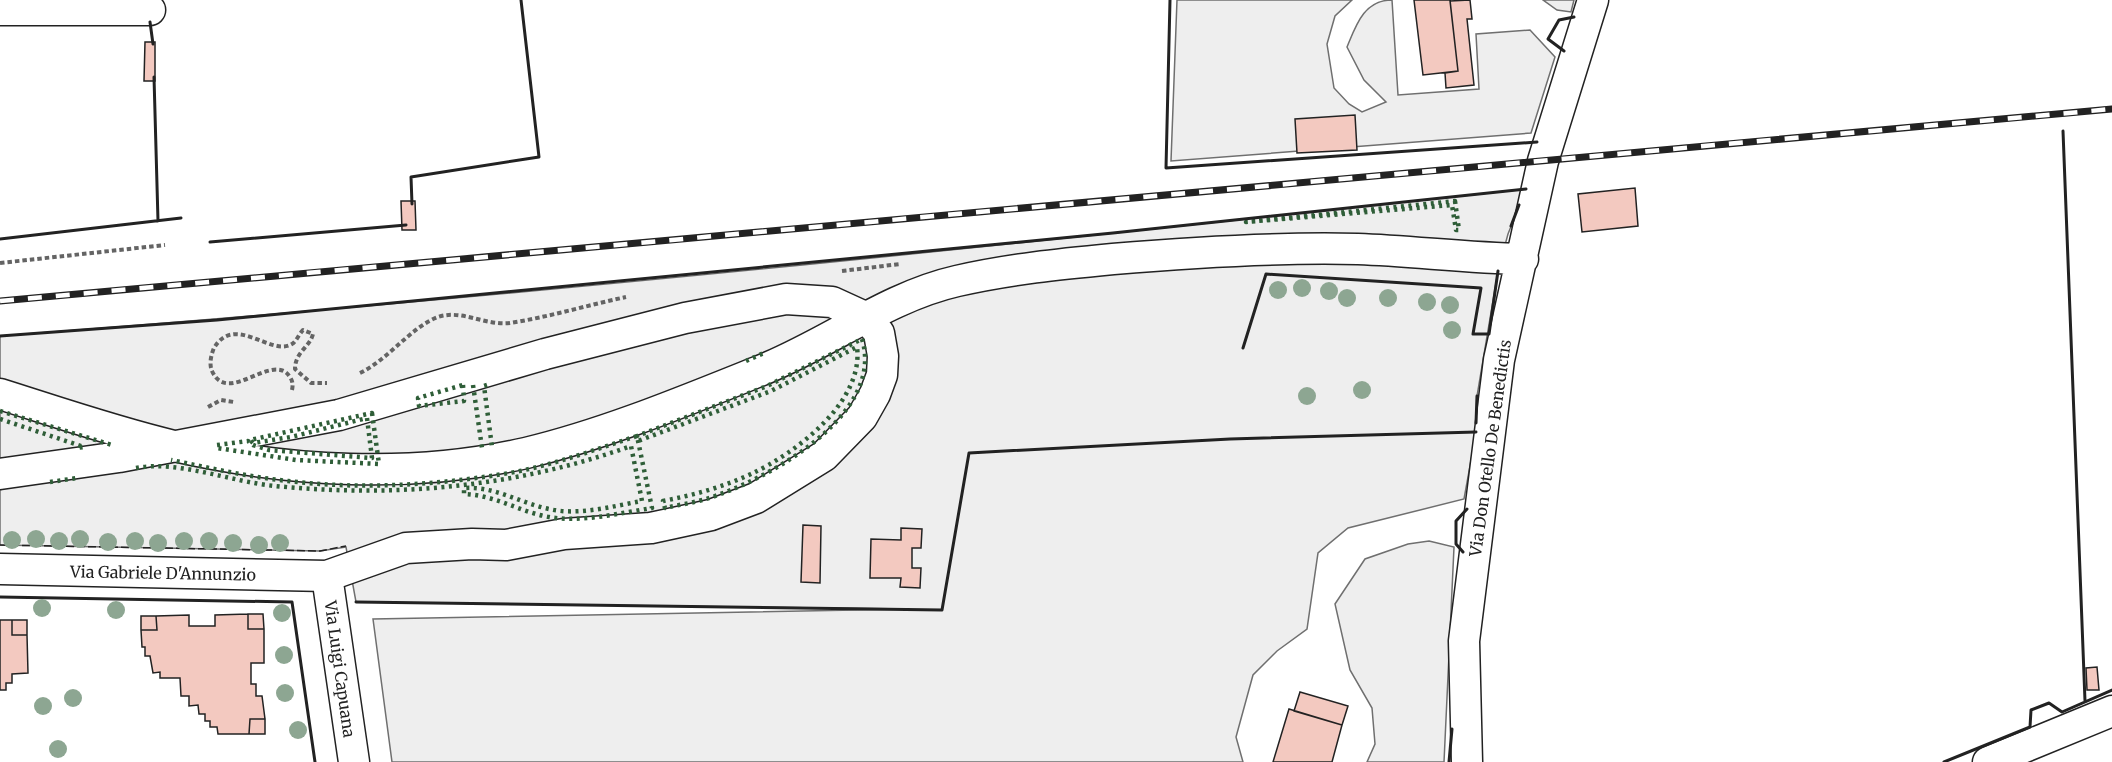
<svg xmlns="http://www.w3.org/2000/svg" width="2112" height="762" font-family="Merriweather,serif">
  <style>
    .green { fill: #eee; stroke: #6f6f6f; stroke-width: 1.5 }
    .building { fill: #f3c9c0; stroke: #222; stroke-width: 1.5 }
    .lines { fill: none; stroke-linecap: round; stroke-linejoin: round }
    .street-casing { stroke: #222; stroke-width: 33 }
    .path { stroke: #646464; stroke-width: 4; stroke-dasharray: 4.5 3; stroke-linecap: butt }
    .street { stroke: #fff; stroke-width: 30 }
    .rail-casing { stroke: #222; stroke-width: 7 }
    .rail { stroke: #fff; stroke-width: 4.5; stroke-dasharray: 14; stroke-linecap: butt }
    .hedge { stroke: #2f5e38; stroke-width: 4.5; stroke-dasharray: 3 4.5; stroke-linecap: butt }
    .fence { stroke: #222; stroke-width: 1.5; stroke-dasharray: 8 3; stroke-linecap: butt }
    .wall { stroke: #222; stroke-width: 3 }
    .tree { fill: #8da692 }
    .labels { text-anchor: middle; stroke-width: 4.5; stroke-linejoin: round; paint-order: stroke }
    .street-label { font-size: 16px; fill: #222; stroke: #fff }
  </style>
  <rect width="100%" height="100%" fill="#fff"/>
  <path class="green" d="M 1177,0 L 1352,0 L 1335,16 L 1327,44 L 1334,88 L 1349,104 L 1362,112 L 1386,102 L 1364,80 L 1347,47 C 1356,25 1364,0 1392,0 L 1398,95 L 1479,89 L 1476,34 L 1530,30 L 1555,57 L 1531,133 L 1171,161 Z
    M 1543,0 L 1574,0 L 1571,12 L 1557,10 Z
    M 1526,189 L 1508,234 L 1498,271 L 1477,396 L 1476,433 L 1464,499 L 1348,528 L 1318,553 L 1307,629 L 1277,651 L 1253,675 L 1236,737 L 1243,762 L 392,762 L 373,619 L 910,609 L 356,602 L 346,547 L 320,551 L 0,545 L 0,336 C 509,298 1018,244 1526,189 Z
    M 1429,541 L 1454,547 L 1444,762 L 1367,762 L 1375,744 L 1372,708 L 1350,670 L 1335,604 L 1365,559 L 1408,544 Z"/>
  <path class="building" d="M 1414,0 L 1450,0 L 1458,71 L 1423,75 Z
    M 1470,0 L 1472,19 L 1467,19 L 1474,85 L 1446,88 L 1445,73 L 1458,71 L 1450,1 Z
    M 145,42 L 155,42 L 155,81 L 144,81 Z
    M 1355,115 L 1357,150 L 1297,153 L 1295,119 Z
    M 1635,188 L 1638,226 L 1582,232 L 1578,194 Z
    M 401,201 L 415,201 L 416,230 L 402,230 Z
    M 803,525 L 821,526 L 820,583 L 801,582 Z
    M 901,528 L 922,529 L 921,548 L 912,548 L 912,568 L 921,568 L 920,588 L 900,587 L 901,578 L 870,578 L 871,539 L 901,540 Z
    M 248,614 L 263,614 L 264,629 L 248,629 Z
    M 248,614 L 248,629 L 264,629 L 264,663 L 251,663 L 251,684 L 256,684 L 256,696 L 262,696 L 265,719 L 250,719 L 249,734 L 218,734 L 217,727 L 210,727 L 210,721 L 205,721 L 205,714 L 199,714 L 198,705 L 189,706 L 189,696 L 181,696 L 180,678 L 160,678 L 160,672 L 153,673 L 150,656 L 145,656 L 145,647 L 142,647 L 141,630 L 157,630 L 156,616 L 189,615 L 189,626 L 215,626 L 215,615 Z
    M 141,616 L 156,616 L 157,630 L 141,630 Z
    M 0,620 L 12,620 L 12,635 L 27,635 L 28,673 L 12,674 L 12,683 L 6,683 L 6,690 L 0,690 Z
    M 12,620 L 27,620 L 27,635 L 12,635 Z
    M 2097,667 L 2099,690 L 2087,690 L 2086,668 Z
    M 1300,692 L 1348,706 L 1342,725 L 1294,711 Z
    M 1289,709 L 1342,725 L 1332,762 L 1273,762 Z
    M 250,719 L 265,719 L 265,734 L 249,734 Z"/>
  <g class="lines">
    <g class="street-casing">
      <path id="street" d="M 0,10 L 150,10
        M 0,394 C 57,412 115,432 174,446 C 288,472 411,479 526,453 C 605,434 682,402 757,372 C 825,346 886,297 957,281 C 1009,269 1061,264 1113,259 C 1195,252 1276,247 1358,249 C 1413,251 1467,258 1523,259
        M 0,474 L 119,457 L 339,415 L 545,354 L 685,318 L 786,299 L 832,302 L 867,318 L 879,333 L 883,356 L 882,375 L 875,394 L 862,417 L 824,456 L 756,498 L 711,515 L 651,528 L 564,534 L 506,545 L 472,544 L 406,548 L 327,576 L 0,569
        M 327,576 L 354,762
        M 1467,762 L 1464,641 L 1499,360 L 1543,161 L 1593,0
        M 1988,762 L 2112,711"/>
    </g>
    <path class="path" d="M 0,263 L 165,245
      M 842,271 L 900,264
      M 360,373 C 389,359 411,327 438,317 C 462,309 485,326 510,323 C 549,317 588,305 626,297
      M 292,390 C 293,385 293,382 290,377 C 273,350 228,407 212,371 C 209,364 211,355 214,348 C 235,313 271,357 292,344 C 296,342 299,334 303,330 L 313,334 C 310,347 295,352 295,369 L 311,383 L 327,383
      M 208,407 L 221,400 L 234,402"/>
    <use href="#street" class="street"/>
    <g class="rail-casing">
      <path id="rail" d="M 0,301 L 2112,109"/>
    </g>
    <use href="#rail" class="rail"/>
    <path class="hedge" d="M 1455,201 L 1459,230 L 1456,230 L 1452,205 L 1246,222 Z
      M 862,339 C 886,416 765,481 706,499 C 692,503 678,505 665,508 L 663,501 C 694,495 723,487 751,474 C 796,453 864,402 857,347 L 771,391 L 638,441 L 637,436 L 767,386 Z
      M 746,361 L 766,352
      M 463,385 L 464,401 L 419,406 L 418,398 Z
      M 473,385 L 482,448
      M 487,385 L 484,386 L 492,447
      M 0,411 L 112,445
      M 372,413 L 379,464 L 296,460 L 217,448 L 217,445 L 248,441 L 253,445 L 269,450 L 372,458 L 367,418 L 291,437 L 253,443 L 250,440 Z
      M 0,419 L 84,447 L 77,448
      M 136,468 C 178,460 232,482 275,486 C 396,498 517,487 631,446 L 642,501 C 613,506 579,516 549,509 C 520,503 495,486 464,488 L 464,494 C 495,495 520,512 549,517 C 581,523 620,513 652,508 L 637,436 C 597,449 556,464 515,472 C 441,485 362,490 288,481 C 249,477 210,468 171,460
      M 50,482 L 77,478"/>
    <path class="fence" d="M 0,545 L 320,551 L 346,546"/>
    <path class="wall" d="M 1170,0 L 1166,168 L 1537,142
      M 150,22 L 153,44
      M 1564,51 L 1548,39 L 1559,20 L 1574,17
      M 154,77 L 158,221
      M 2063,131 L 2085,701
      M 412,204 L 411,177 L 539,157 L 521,0
      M 1511,226 L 1519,205
      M 0,239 L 181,218
      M 210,242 L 406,225
      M 0,336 L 217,320 L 1113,233 L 1526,189
      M 1243,348 L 1266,274 L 1481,288 L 1473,334 L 1489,334 L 1498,271
      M 1476,423 L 1477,396
      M 1463,552 L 1456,544 L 1456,521 L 1467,509
      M 0,597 L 292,602 L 315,762
      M 356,602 L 942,610 L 969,453 L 1230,439 L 1476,432
      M 1449,762 L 1452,729
      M 1944,762 L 2030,727 L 2031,710 L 2049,703 L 2062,712 L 2112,690"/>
  </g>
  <g class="tree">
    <circle cx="1302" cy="288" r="9"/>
    <circle cx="1278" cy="290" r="9"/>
    <circle cx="1329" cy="291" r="9"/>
    <circle cx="1347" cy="298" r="9"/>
    <circle cx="1388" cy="298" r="9"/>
    <circle cx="1427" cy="302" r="9"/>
    <circle cx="1450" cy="305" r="9"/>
    <circle cx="1452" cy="330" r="9"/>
    <circle cx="1362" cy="390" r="9"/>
    <circle cx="1307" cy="396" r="9"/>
    <circle cx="36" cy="539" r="9"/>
    <circle cx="80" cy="539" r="9"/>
    <circle cx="12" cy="540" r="9"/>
    <circle cx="59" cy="541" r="9"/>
    <circle cx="135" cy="541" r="9"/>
    <circle cx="184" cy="541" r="9"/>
    <circle cx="209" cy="541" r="9"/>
    <circle cx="108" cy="542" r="9"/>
    <circle cx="158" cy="543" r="9"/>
    <circle cx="233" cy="543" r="9"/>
    <circle cx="280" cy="543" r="9"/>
    <circle cx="259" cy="545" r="9"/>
    <circle cx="42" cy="608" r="9"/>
    <circle cx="116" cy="610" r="9"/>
    <circle cx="282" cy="613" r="9"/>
    <circle cx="284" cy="655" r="9"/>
    <circle cx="285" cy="693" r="9"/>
    <circle cx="73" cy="698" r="9"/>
    <circle cx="43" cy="706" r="9"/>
    <circle cx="298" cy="730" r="9"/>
    <circle cx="58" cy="749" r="9"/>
  </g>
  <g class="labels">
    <g class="street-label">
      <text transform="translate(1490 448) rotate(-82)" y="6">Via Don Otello De Benedictis</text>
      <text transform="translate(163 573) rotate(1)" y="6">Via Gabriele D'Annunzio</text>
      <text transform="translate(340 669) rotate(82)" y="6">Via Luigi Capuana</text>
    </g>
  </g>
</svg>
